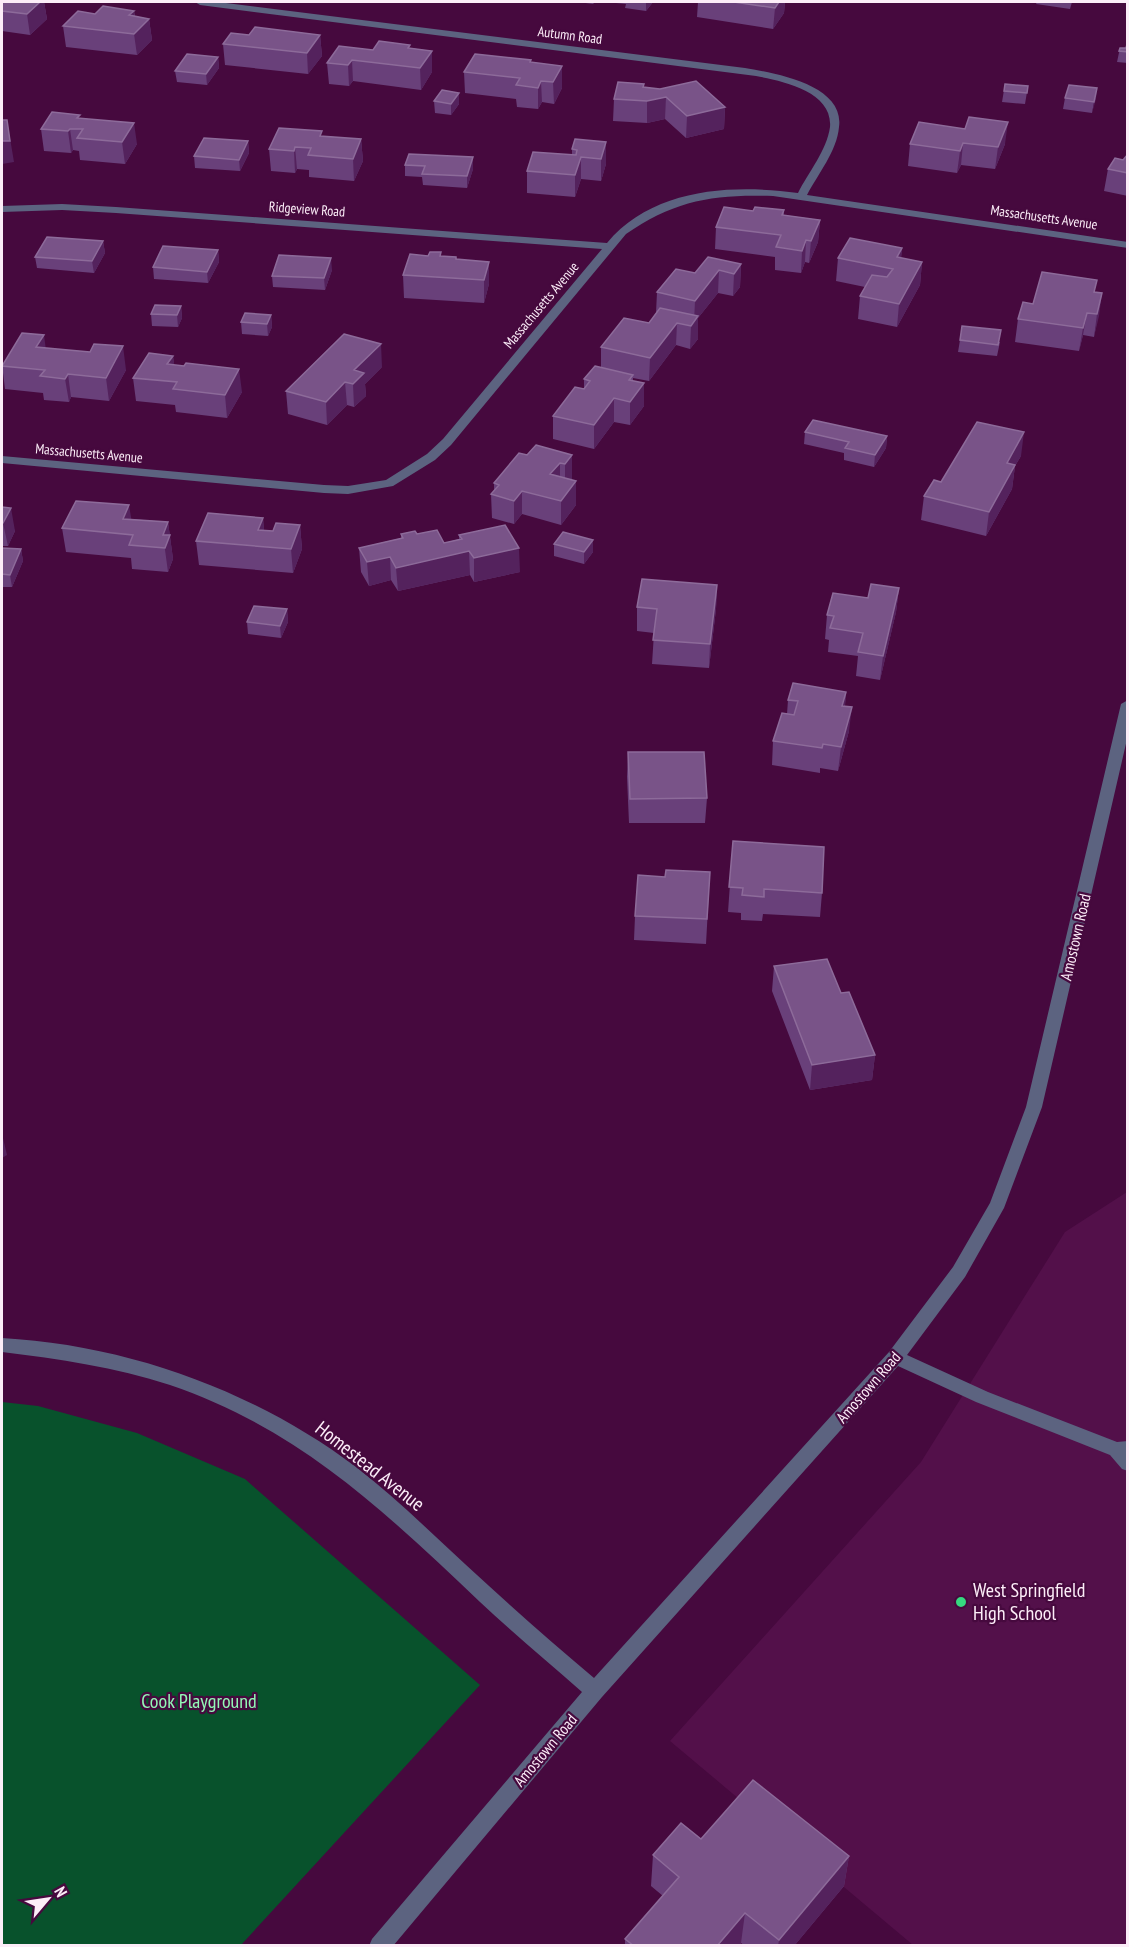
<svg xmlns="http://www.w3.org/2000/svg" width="1129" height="1947" font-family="'PT Sans Narrow',sans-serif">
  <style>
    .built { fill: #53104a }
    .green { fill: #08522c }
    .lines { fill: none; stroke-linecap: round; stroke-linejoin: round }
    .minor { fill: #5c6380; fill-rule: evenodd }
    .wall { fill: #69407a }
    .shaded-wall { fill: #54225d }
    .building { fill: #795388; stroke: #8d6b9a; stroke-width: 1.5 }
    .poi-dot { fill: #36d880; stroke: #46093e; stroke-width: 2 }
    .labels { text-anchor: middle; stroke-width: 4.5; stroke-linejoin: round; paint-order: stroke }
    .far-street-label { font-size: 14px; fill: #fcedf8; stroke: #46093e }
    .street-label { font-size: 16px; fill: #fcedf8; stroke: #46093e }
    .near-street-label { font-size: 20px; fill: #fcedf8; stroke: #46093e }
    .near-poi-label { font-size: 20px; fill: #fcedf8; stroke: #46093e; text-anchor: start }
    .near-park-label { font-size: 20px; fill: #92f9b6; stroke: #46093e }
  </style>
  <rect width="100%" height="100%" fill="#46093e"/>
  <path class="built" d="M 1127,1192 L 1127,1945 L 913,1945 L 670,1741 L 921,1462 L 1065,1232 Z"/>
  <path class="green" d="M 2,1402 L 38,1406 L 137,1433 L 245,1479 L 480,1685 L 241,1945 L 2,1945 Z"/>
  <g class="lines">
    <path class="minor" d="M 195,2 L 218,2 L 745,68 C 775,73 845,85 839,127 C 837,151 818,174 807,195 L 1128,242 L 1128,248 L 773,196 C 714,194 675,200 626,234 L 451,445 L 435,460 L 393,486 L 348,494 L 324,493 L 2,463 L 2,456 L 324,485 L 348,486 L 386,480 L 427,454 L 443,439 L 602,249 L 116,213 L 62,210 L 2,212 L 2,206 L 62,204 L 116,207 L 607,243 C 653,188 732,184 798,193 C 808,173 827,150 830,127 C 833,91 782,81 756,76 L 200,5 Z
      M 1128,700 L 1128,735 L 1042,1107 L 1004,1208 L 965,1277 L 907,1355 L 988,1392 L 1117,1442 L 1128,1441 L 1128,1471 L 1122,1469 L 1110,1455 L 976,1402 L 898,1366 L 602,1697 L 393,1946 L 369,1946 L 372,1939 L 582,1692 C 548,1662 513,1633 480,1602 C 384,1511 299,1429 170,1385 C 115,1367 59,1359 2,1352 L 2,1338 C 128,1345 255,1391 356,1467 C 394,1496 429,1531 465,1564 C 507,1603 550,1641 594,1678 L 889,1352 L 953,1267 L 990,1203 L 1026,1107 L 1121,704 Z"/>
  </g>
  <path class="wall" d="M 2,2 L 44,2 L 47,19 L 30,35 L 2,31 Z
    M 578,2 L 595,2 L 593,4 Z
    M 606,2 L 653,2 L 646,11 L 625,8 L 626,4 Z
    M 698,2 L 785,2 L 784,13 L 773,29 L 697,17 Z
    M 1037,2 L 1072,2 L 1070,9 L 1036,4 Z
    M 134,11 L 135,16 L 149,19 L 152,40 L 137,55 L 66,47 L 63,26 L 95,14 Z
    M 249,35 L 320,35 L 322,56 L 308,74 L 225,65 L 223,44 Z
    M 1128,41 L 1128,63 L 1117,62 L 1120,48 L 1126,48 Z
    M 410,48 L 432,51 L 432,72 L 421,90 L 353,81 L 349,86 L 329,84 L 327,63 L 373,50 Z
    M 218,57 L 219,68 L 207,85 L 177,82 L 175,71 Z
    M 531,60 L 531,63 L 562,88 L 554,104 L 542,102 L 538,109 L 517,107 L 516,99 L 465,93 L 464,72 Z
    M 1005,84 L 1028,86 L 1025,104 L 1002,102 Z
    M 644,87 L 725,107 L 724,129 L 686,138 L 665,119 L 647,123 L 613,121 L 614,99 Z
    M 1097,88 L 1092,113 L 1063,109 L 1065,98 Z
    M 434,101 L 459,104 L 451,115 L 435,113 Z
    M 80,118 L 137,144 L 125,164 L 80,160 L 79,151 L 73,150 L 71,153 L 44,151 L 41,129 Z
    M 919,122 L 1005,144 L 995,169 L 961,165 L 957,173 L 908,166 L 910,144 Z
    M 322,136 L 361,139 L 363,161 L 354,181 L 309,177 L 309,170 L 297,169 L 295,173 L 271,171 L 269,149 Z
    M 248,141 L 249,153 L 240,171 L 195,168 L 194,156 Z
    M 606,142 L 606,164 L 601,181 L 581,179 L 575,197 L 527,193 L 527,171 L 572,155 L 572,149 Z
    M 1128,154 L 1128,196 L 1104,191 L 1108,169 L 1123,160 Z
    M 473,157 L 473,169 L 467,188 L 423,185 L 422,177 L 405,176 L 405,165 Z
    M 784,210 L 784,215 L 820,220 L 818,242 L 809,263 L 805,262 L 801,273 L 775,270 L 775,257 L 715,249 L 716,227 L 753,211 Z
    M 103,241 L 105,253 L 94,273 L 37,268 L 35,257 Z
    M 902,248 L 901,258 L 922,262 L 920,285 L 897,327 L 858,319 L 860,296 L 865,287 L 836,281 L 838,258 Z
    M 218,250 L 219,262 L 208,283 L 154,279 L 153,267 Z
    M 441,252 L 441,256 L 456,257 L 457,260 L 489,262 L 489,284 L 484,303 L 404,298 L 403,275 L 428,256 Z
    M 741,264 L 740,287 L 733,296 L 718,293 L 698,318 L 698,339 L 690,349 L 676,345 L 649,381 L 633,378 L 633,381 L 644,383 L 644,406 L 630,425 L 614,422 L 594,449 L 553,439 L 553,416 L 584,389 L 584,379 L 601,367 L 601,347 L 649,323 L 656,313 L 657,292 L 695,273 Z
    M 332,270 L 325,290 L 273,287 L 272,276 Z
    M 1095,292 L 1102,293 L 1094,337 L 1083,335 L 1079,351 L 1015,342 L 1018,319 L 1033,304 Z
    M 181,306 L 182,318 L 178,327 L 152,326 L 151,314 Z
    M 271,315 L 272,327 L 268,336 L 242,334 L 241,322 Z
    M 960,340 L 1000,342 L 997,356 L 958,352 Z
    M 46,348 L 126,370 L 109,401 L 71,397 L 69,402 L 44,400 L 43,393 L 5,389 L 2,365 Z
    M 173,356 L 174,365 L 242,392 L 227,418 L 176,412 L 175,405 L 136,401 L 133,378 Z
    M 382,367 L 365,384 L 366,396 L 354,407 L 347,405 L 327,425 L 288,414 L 286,391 Z
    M 805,432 L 887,436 L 886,448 L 874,467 L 844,460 L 844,453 L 804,444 Z
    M 527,455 L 572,455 L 572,478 L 571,480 L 576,481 L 576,505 L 561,525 L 522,514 L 514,524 L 492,518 L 491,494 L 494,491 L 494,483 Z
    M 1021,456 L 1015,466 L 1012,489 L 986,536 L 921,520 L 924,496 L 941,482 Z
    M 2,507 L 15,531 L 8,546 L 2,546 Z
    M 263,518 L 264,531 L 273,531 L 300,525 L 302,549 L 293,573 L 199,565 L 196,541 Z
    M 131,519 L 168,522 L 173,559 L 168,572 L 132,569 L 131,558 L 66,552 L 62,528 Z
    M 401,534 L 417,534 L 444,543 L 459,539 L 459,535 L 520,572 L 474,582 L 470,575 L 398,591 L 391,580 L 369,586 L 361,572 L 359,548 L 401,538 Z
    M 554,544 L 593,552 L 584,564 L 554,556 Z
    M 2,548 L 21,549 L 23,561 L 12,587 L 2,587 Z
    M 717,585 L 716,609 L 709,668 L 652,664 L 654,633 L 637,631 L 637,607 Z
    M 899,588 L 896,612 L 880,680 L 856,676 L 858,656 L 828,652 L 829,640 L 825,639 L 827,615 L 868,598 Z
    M 287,609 L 288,622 L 281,638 L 248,634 L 247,622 Z
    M 846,692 L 845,706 L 849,731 L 838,771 L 820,768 L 820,773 L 772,765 L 773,741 L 787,714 L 788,700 Z
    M 628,752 L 707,798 L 705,823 L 629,823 L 627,777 Z
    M 733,841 L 822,893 L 820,917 L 763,914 L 762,921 L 741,920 L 741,913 L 728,912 Z
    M 710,872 L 706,944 L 634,940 L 635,916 L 665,877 Z
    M 774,966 L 841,993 L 875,1055 L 872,1080 L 810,1090 L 772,991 Z
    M 701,1839 L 849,1856 L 844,1886 L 794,1946 L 745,1946 L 741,1943 L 739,1946 L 625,1946 L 625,1939 L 663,1896 L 651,1886 L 653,1855 Z"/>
  <path class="shaded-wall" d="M 40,2 L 44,2 L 47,19 L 30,35 L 27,14 Z
    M 646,2 L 653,2 L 646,11 Z
    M 779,2 L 785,2 L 784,13 L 773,29 L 775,8 Z
    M 134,11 L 136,31 L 149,19 L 152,40 L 137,55 L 134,34 L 129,15 Z
    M 320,35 L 322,56 L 308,74 L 307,53 Z
    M 432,51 L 432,72 L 421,90 L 420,68 Z
    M 218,57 L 219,68 L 207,85 L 206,74 Z
    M 352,60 L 353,81 L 349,86 L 348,65 Z
    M 562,66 L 562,88 L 554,104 L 553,82 Z
    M 541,81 L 542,102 L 538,109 L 538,88 Z
    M 1097,88 L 1096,99 L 1092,113 L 1094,102 Z
    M 459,93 L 459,104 L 451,115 L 451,104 Z
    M 666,97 L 665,119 L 647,123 L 647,101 Z
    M 725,107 L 724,129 L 686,138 L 687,116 Z
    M 7,120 L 14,162 L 2,164 L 2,141 Z
    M 1008,122 L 1005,144 L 995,169 L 998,147 Z
    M 134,123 L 137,144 L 125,164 L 122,142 Z
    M 70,129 L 73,150 L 71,153 L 68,131 Z
    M 361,139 L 363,161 L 354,181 L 353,159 Z
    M 248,141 L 249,153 L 240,171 L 239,160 Z
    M 606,142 L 606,164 L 601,181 L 601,159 Z
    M 963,143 L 961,165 L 957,173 L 960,151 Z
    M 295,147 L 297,169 L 295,173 L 294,151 Z
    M 473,157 L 473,169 L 467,188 L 467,176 Z
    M 581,157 L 581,179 L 575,197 L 575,175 Z
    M 820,220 L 818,242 L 809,263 L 811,241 Z
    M 806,240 L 805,262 L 801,273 L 802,251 Z
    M 103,241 L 105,253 L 94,273 L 92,261 Z
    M 902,248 L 900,271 L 897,257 Z
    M 218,250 L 219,262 L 208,283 L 207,272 Z
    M 331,258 L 332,270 L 325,290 L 324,278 Z
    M 489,262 L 489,284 L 484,303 L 484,280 Z
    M 922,262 L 920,285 L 897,327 L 899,304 Z
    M 741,264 L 740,287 L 733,296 L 734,274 Z
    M 719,270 L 718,293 L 698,318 L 698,339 L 690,349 L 691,326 L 694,322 L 695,301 Z
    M 1102,293 L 1099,316 L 1094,337 L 1097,314 Z
    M 181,306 L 182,318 L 178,327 L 177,315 Z
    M 1087,313 L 1083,335 L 1079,351 L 1083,328 Z
    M 271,315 L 272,327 L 268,336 L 267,324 Z
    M 677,323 L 676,345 L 649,381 L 650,358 Z
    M 44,335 L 47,358 L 40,370 L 36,347 Z
    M 381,344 L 382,367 L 365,384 L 366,396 L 354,407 L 353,384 L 354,370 Z
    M 123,346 L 126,370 L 109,401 L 106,378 Z
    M 173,356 L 176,379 L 167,364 Z
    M 239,369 L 242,392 L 227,418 L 225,395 Z
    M 68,374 L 71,397 L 69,402 L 65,379 Z
    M 345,382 L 347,405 L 327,425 L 326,402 Z
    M 644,383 L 644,406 L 630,425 L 630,402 Z
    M 614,398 L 614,422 L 594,449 L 594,425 Z
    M 1024,432 L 1021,456 L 1015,466 L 1012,489 L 986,536 L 989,512 L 1007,463 Z
    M 887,436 L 886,448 L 874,467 L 875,455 Z
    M 572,455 L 572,478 L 565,488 L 565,464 Z
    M 560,463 L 560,486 L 550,474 Z
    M 576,481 L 576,505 L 561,525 L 561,501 Z
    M 522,491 L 522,514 L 514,524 L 514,501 Z
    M 129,505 L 133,529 L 123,519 Z
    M 11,508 L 15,531 L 8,546 L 3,523 Z
    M 263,518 L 265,542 L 258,530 Z
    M 168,522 L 173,559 L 168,572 L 163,535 Z
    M 300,525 L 302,549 L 293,573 L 291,549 Z
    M 593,540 L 593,552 L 584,564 L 584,552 Z
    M 519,548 L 520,572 L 474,582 L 474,558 Z
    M 21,549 L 23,561 L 12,587 L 10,575 Z
    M 469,551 L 470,575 L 398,591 L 396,568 Z
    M 390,557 L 391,580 L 369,586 L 367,562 Z
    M 717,585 L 716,609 L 709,668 L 710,644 Z
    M 899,588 L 896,612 L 880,680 L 883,656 Z
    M 287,609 L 288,622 L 281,638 L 280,626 Z
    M 846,692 L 844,716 L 842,706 Z
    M 852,707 L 849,731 L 838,771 L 841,747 Z
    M 875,1055 L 872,1080 L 810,1090 L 812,1065 Z
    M 2,1134 L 7,1155 L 2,1158 Z
    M 849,1856 L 844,1886 L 794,1946 L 778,1946 L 779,1940 Z
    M 745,1913 L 741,1943 L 739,1946 L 717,1946 Z"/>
  <path class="building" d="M 2,2 L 40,2 L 27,14 L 2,11 Z
    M 734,2 L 779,2 L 775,8 Z
    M 103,6 L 134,11 L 129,15 L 149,19 L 134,34 L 63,26 L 78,11 L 95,14 Z
    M 255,27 L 320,35 L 307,53 L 223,44 L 231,33 L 249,35 Z
    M 379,41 L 410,45 L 408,48 L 432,51 L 420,68 L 352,60 L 348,65 L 327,63 L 339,46 L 373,50 Z
    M 1128,41 L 1128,52 L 1119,51 L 1120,48 L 1126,48 Z
    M 187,54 L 218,57 L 206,74 L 175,71 Z
    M 475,54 L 531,60 L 530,62 L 562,66 L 553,82 L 541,81 L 538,88 L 516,85 L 520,78 L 464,72 Z
    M 696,81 L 725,107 L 687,116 L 666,97 L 647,101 L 614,99 L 618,82 L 644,84 L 643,87 L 660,89 Z
    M 1005,84 L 1028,86 L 1027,93 L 1004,91 Z
    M 1069,85 L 1097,88 L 1094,102 L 1065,98 Z
    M 442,90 L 459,93 L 451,104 L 434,101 Z
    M 52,112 L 80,115 L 77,118 L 134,123 L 122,142 L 77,138 L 83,129 L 70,129 L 68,131 L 41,129 Z
    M 969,117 L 1008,122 L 998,147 L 963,143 L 960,151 L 910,144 L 919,122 L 965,129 Z
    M 2,120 L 7,120 L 10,141 L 2,141 Z
    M 279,128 L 322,131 L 320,136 L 361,139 L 353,159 L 308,155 L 311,148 L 295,147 L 294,151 L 269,149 Z
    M 204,138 L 248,141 L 239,160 L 194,156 Z
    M 575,139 L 606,142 L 601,159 L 581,157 L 575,175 L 527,171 L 533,152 L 576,155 L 577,150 L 572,149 Z
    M 409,154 L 473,157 L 467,176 L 422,174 L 425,166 L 405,165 Z
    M 1128,154 L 1128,173 L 1108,169 L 1115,158 L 1123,160 Z
    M 724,207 L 753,211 L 755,207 L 784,210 L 782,215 L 820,220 L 811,241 L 806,240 L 802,251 L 776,247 L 781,235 L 716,227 Z
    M 47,237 L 103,241 L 92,261 L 35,257 Z
    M 850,238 L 902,248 L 897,257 L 922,262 L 899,304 L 860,296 L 872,275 L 887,277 L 893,269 L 838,258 Z
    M 163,246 L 218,250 L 207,272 L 153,267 Z
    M 430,252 L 441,252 L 440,256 L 456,257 L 456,259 L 489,262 L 484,280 L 403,275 L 410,254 L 428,256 Z
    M 279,255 L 331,258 L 324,278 L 272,276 Z
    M 708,257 L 741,264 L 734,274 L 719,270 L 695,301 L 657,292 L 676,269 L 695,273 Z
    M 1042,272 L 1097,280 L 1094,292 L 1102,293 L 1097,314 L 1087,313 L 1083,328 L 1018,319 L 1023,302 L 1033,304 Z
    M 155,305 L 181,306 L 177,315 L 151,314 Z
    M 660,308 L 698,316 L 691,326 L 677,323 L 650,358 L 601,347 L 624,318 L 649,323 Z
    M 245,313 L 271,315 L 267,324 L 241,322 Z
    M 962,326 L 1001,330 L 998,345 L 960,340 Z
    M 22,333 L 44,335 L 36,347 L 90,352 L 94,344 L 123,346 L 106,378 L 68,374 L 65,379 L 40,376 L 45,370 L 2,366 Z
    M 344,334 L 381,344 L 354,370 L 364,373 L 353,384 L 345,382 L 326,402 L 286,391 Z
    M 149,353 L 173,356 L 167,364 L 184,366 L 186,363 L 239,369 L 225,395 L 173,389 L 177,382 L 133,378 Z
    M 595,366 L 633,375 L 629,380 L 644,383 L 630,402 L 614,398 L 594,425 L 553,416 L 575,387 L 584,389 L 590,381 L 584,379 Z
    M 813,420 L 887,436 L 875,455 L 845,448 L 849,442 L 805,432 Z
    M 977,422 L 1024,432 L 1007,463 L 1015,465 L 989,512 L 924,496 L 934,480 L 941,482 Z
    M 536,445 L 572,455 L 565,464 L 560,463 L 550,474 L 576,481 L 561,501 L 522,491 L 514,501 L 491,494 L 499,485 L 494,483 L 519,453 L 527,455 Z
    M 76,501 L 129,505 L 123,519 L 168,522 L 163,535 L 170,535 L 165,548 L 129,545 L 133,535 L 62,528 Z
    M 2,507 L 11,508 L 3,523 L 2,523 Z
    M 208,513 L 263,518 L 258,530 L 273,531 L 276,523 L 300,525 L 291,549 L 196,541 Z
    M 505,525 L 519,548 L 474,558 L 469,551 L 396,568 L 390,557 L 367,562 L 359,548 L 403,538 L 401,534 L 415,531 L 417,534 L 437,530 L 444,543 L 462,539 L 459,535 Z
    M 563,532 L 593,540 L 584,552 L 554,544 Z
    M 2,548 L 21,549 L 10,575 L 2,574 Z
    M 642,579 L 717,585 L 710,644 L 653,640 L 657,609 L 637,607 Z
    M 871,584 L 899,588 L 883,656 L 858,652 L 863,633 L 830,628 L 834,616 L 827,615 L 833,593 L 868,598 Z
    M 254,606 L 287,609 L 280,626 L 247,622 Z
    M 793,683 L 846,692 L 842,706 L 852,707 L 841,747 L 823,744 L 822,748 L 773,741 L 782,713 L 794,715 L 798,701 L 788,700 Z
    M 628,752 L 704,752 L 707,798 L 630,799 Z
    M 733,841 L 824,847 L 822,893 L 764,889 L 764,897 L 742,895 L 743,888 L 729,887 Z
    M 666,870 L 710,872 L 707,919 L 635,916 L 638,875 L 665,877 Z
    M 827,959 L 841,993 L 849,992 L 875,1055 L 812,1065 L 774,966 Z
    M 753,1780 L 849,1856 L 779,1940 L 745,1913 L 717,1946 L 634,1946 L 625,1939 L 679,1877 L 653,1855 L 681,1823 L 701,1839 Z"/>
  <circle class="poi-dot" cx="961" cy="1602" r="6"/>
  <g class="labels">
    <g class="far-street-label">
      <text transform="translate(570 35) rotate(7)" y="5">Autumn Road</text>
      <text transform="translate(307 209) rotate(4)" y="5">Ridgeview Road</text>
      <text transform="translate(1044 217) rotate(8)" y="5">Massachusetts Avenue</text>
      <text transform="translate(541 305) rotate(-50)" y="5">Massachusetts Avenue</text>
      <text transform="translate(89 453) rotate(5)" y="5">Massachusetts Avenue</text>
    </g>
    <g class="street-label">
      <text transform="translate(1075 937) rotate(-77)" y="6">Amostown Road</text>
      <text transform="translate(868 1387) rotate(-49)" y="6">Amostown Road</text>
      <text transform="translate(545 1750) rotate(-50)" y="6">Amostown Road</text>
    </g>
    <g class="near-street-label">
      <text transform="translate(370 1466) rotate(38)" y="7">Homestead Avenue</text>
    </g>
    <g class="near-poi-label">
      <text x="973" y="1597">West Springfield<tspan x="973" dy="23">High School</tspan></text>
    </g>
    <g class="near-park-label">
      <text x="199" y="1708">Cook Playground</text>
    </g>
  </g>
  <rect width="1129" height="1947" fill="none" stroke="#fcedf8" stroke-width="6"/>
  <g transform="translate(48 1899) rotate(61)" stroke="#46093e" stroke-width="4.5" paint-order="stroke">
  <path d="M0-4.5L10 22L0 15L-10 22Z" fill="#fcedf8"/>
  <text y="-9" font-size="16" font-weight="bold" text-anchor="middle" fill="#fcedf8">N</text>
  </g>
</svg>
